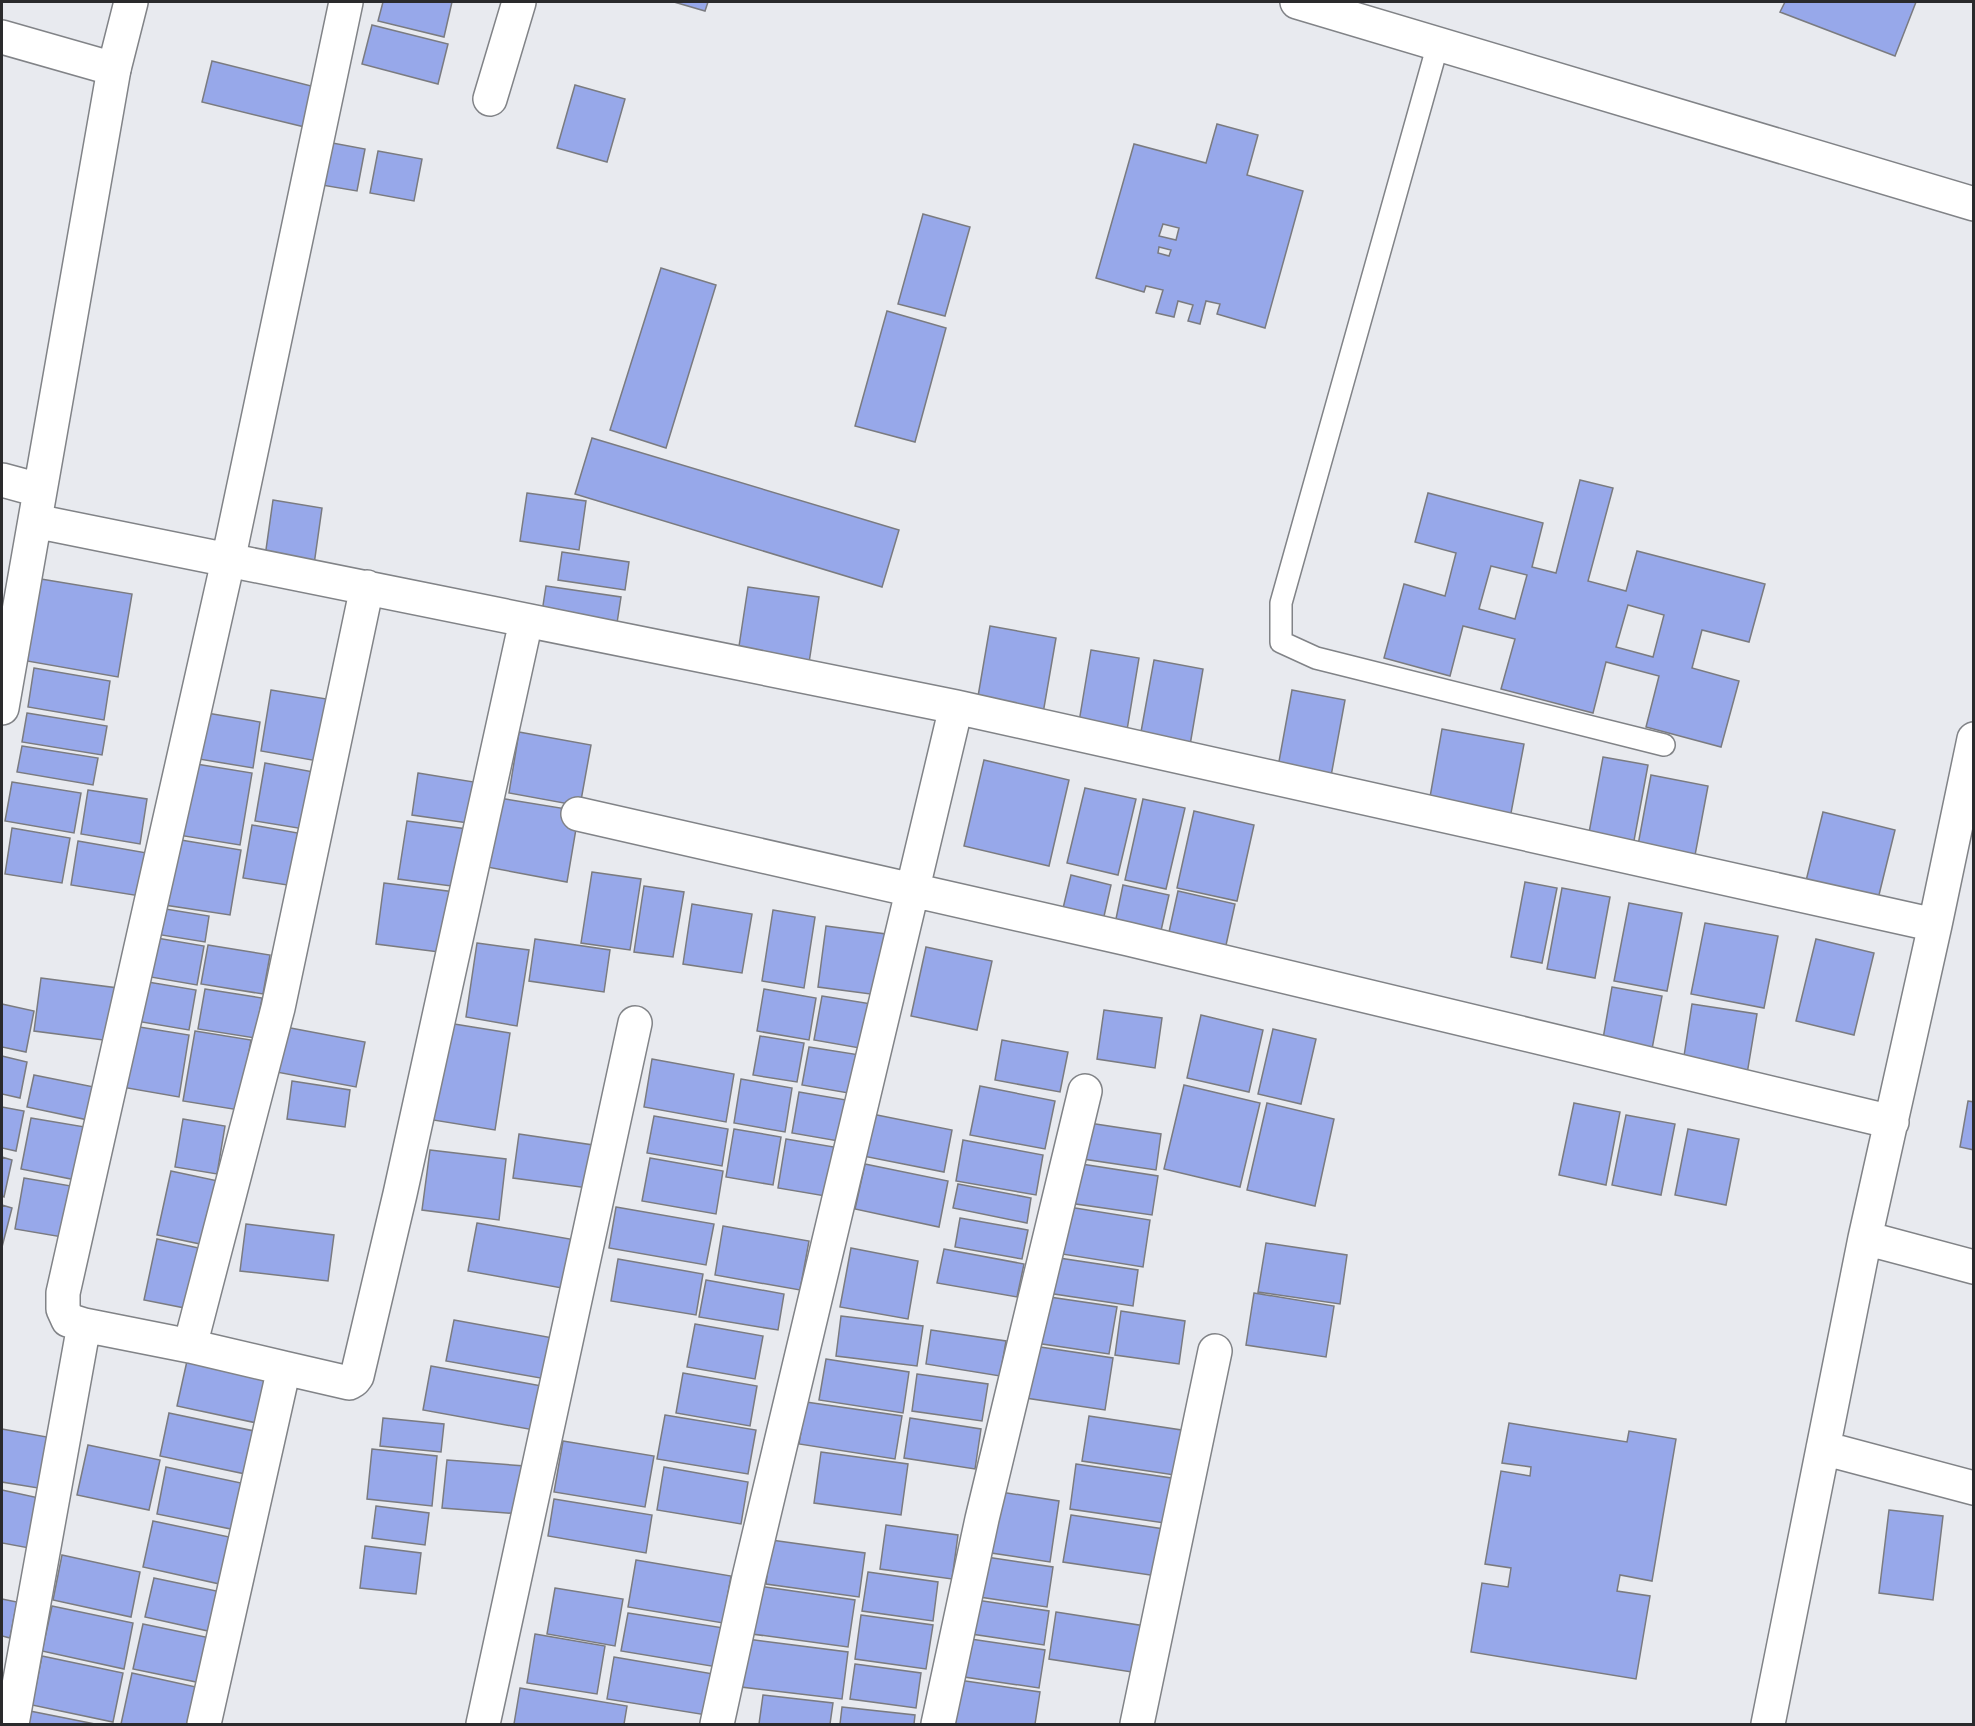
<svg xmlns="http://www.w3.org/2000/svg" width="1975" height="1726" font-family="Mulish,sans-serif">
  <style>
    .building { fill: #97a8ea; stroke: #7a7b80; stroke-width: 1.5; fill-rule: evenodd }
    .lines { fill: none; stroke-linecap: round; stroke-linejoin: round }
    .lane-casing { stroke: #818387; stroke-width: 24 }
    .street-casing { stroke: #818387; stroke-width: 36 }
    .secondary-casing { stroke: #818387; stroke-width: 36 }
    .lane { stroke: #fff; stroke-width: 21 }
    .street { stroke: #fff; stroke-width: 33 }
    .secondary { stroke: #fff; stroke-width: 33 }
  </style>
  <rect width="100%" height="100%" fill="#e8eaef"/>
  <path class="building" d="M 383,2 L 452,2 L 444,37 L 378,21 Z
    M 674,2 L 708,2 L 705,11 Z
    M 1785,2 L 1916,2 L 1895,56 L 1780,12 Z
    M 372,25 L 448,44 L 438,84 L 362,64 Z
    M 212,61 L 327,90 L 317,130 L 202,102 Z
    M 575,85 L 625,99 L 607,162 L 557,148 Z
    M 1217,124 L 1258,135 L 1247,175 L 1303,191 L 1265,328 L 1217,314 L 1220,304 L 1206,301 L 1200,324 L 1188,321 L 1193,305 L 1178,301 L 1174,317 L 1156,313 L 1163,290 L 1146,286 L 1144,292 L 1096,278 L 1134,144 L 1206,163 ZM 1163,224 L 1179,228 L 1176,240 L 1159,236 ZM 1159,247 L 1171,250 L 1169,256 L 1158,253 Z
    M 311,139 L 365,149 L 357,191 L 304,182 Z
    M 378,151 L 422,159 L 414,201 L 370,193 Z
    M 923,214 L 970,227 L 945,316 L 898,304 Z
    M 661,268 L 716,285 L 666,448 L 610,430 Z
    M 887,311 L 946,328 L 915,442 L 855,426 Z
    M 592,438 L 899,530 L 882,587 L 575,494 Z
    M 1580,480 L 1613,488 L 1588,581 L 1626,591 L 1637,551 L 1765,584 L 1749,642 L 1702,630 L 1692,668 L 1739,681 L 1721,747 L 1646,727 L 1659,676 L 1606,662 L 1593,713 L 1501,689 L 1515,639 L 1463,626 L 1450,676 L 1384,658 L 1404,584 L 1445,596 L 1456,553 L 1415,542 L 1428,493 L 1543,523 L 1532,567 L 1556,573 ZM 1491,566 L 1527,575 L 1515,619 L 1479,609 ZM 1628,605 L 1664,615 L 1653,657 L 1616,647 Z
    M 527,493 L 586,501 L 579,550 L 520,541 Z
    M 273,500 L 322,508 L 311,586 L 262,578 Z
    M 562,552 L 629,562 L 625,590 L 558,580 Z
    M 41,579 L 132,594 L 118,677 L 27,661 Z
    M 546,586 L 621,597 L 615,636 L 540,625 Z
    M 748,587 L 819,597 L 807,676 L 736,666 Z
    M 990,626 L 1056,638 L 1040,731 L 974,720 Z
    M 1091,650 L 1139,658 L 1123,754 L 1075,746 Z
    M 1154,660 L 1203,669 L 1187,763 L 1137,754 Z
    M 34,668 L 110,681 L 104,720 L 28,707 Z
    M 271,690 L 333,700 L 323,762 L 261,751 Z
    M 1292,690 L 1345,700 L 1329,787 L 1276,778 Z
    M 201,712 L 260,722 L 253,768 L 193,758 Z
    M 27,713 L 107,726 L 102,755 L 22,742 Z
    M 1442,729 L 1524,744 L 1508,829 L 1427,814 Z
    M 519,732 L 591,745 L 580,806 L 509,793 Z
    M 22,746 L 98,758 L 93,785 L 17,772 Z
    M 1603,757 L 1648,765 L 1631,857 L 1586,849 Z
    M 984,760 L 1069,780 L 1049,866 L 964,846 Z
    M 190,763 L 252,773 L 240,845 L 178,835 Z
    M 265,763 L 319,773 L 310,830 L 255,821 Z
    M 418,773 L 474,782 L 468,823 L 412,815 Z
    M 1651,775 L 1708,786 L 1693,866 L 1636,856 Z
    M 12,782 L 81,793 L 74,833 L 5,821 Z
    M 1085,788 L 1136,799 L 1118,875 L 1067,863 Z
    M 88,790 L 147,799 L 140,844 L 81,834 Z
    M 499,798 L 579,811 L 567,882 L 487,867 Z
    M 1143,799 L 1185,808 L 1166,889 L 1125,880 Z
    M 1194,811 L 1254,825 L 1237,901 L 1177,888 Z
    M 1823,812 L 1895,830 L 1875,911 L 1803,893 Z
    M 407,821 L 467,829 L 459,887 L 398,879 Z
    M 252,825 L 309,835 L 300,887 L 243,878 Z
    M 12,828 L 70,838 L 62,883 L 5,874 Z
    M 169,838 L 241,850 L 230,915 L 158,904 Z
    M 78,841 L 147,853 L 140,896 L 71,885 Z
    M 592,872 L 641,879 L 630,950 L 581,943 Z
    M 1071,875 L 1111,885 L 1100,934 L 1059,925 Z
    M 1525,882 L 1557,888 L 1542,963 L 1511,957 Z
    M 384,883 L 455,892 L 447,953 L 376,944 Z
    M 1123,885 L 1169,895 L 1156,953 L 1111,943 Z
    M 644,886 L 684,892 L 673,957 L 634,952 Z
    M 1562,888 L 1610,897 L 1595,978 L 1547,969 Z
    M 1178,891 L 1235,904 L 1221,968 L 1164,955 Z
    M 1629,903 L 1682,913 L 1667,991 L 1614,981 Z
    M 692,904 L 752,914 L 742,973 L 683,964 Z
    M 153,907 L 209,916 L 205,942 L 149,933 Z
    M 773,910 L 815,917 L 804,988 L 762,981 Z
    M 1705,923 L 1778,936 L 1764,1008 L 1691,994 Z
    M 826,926 L 886,934 L 878,995 L 818,987 Z
    M 145,936 L 204,946 L 197,985 L 139,975 Z
    M 535,939 L 610,950 L 604,992 L 529,981 Z
    M 1816,939 L 1874,953 L 1854,1035 L 1796,1021 Z
    M 477,943 L 529,950 L 517,1026 L 466,1017 Z
    M 208,945 L 270,955 L 263,994 L 201,984 Z
    M 926,947 L 992,961 L 977,1030 L 911,1016 Z
    M 41,978 L 118,988 L 111,1041 L 34,1031 Z
    M 136,980 L 196,990 L 189,1030 L 130,1020 Z
    M 1612,987 L 1662,996 L 1649,1065 L 1600,1056 Z
    M 205,989 L 262,998 L 255,1038 L 198,1029 Z
    M 764,989 L 816,998 L 809,1040 L 757,1031 Z
    M 822,996 L 878,1005 L 871,1050 L 814,1040 Z
    M 2,1004 L 34,1011 L 26,1052 L 2,1047 Z
    M 1692,1004 L 1757,1014 L 1744,1092 L 1680,1082 Z
    M 1104,1010 L 1162,1018 L 1155,1068 L 1097,1059 Z
    M 1201,1015 L 1263,1030 L 1249,1092 L 1187,1078 Z
    M 448,1023 L 510,1033 L 495,1130 L 433,1120 Z
    M 121,1024 L 189,1035 L 179,1097 L 110,1085 Z
    M 280,1026 L 365,1042 L 356,1087 L 271,1071 Z
    M 1273,1029 L 1316,1039 L 1301,1104 L 1258,1094 Z
    M 195,1031 L 251,1040 L 239,1110 L 183,1101 Z
    M 760,1036 L 804,1043 L 797,1082 L 753,1075 Z
    M 1002,1040 L 1068,1052 L 1060,1092 L 995,1080 Z
    M 809,1047 L 860,1055 L 854,1094 L 802,1085 Z
    M 2,1056 L 27,1062 L 20,1098 L 2,1094 Z
    M 652,1059 L 734,1074 L 726,1122 L 644,1107 Z
    M 34,1075 L 94,1087 L 88,1120 L 27,1107 Z
    M 741,1079 L 792,1088 L 785,1132 L 734,1123 Z
    M 292,1081 L 350,1090 L 345,1127 L 287,1119 Z
    M 1184,1085 L 1260,1103 L 1240,1187 L 1164,1169 Z
    M 980,1086 L 1055,1101 L 1045,1149 L 970,1135 Z
    M 799,1092 L 852,1101 L 844,1142 L 792,1133 Z
    M 1968,1101 L 1974,1102 L 1974,1150 L 1960,1147 Z
    M 1267,1103 L 1334,1119 L 1315,1206 L 1247,1190 Z
    M 1574,1103 L 1620,1112 L 1606,1185 L 1559,1175 Z
    M 2,1107 L 24,1111 L 16,1151 L 2,1148 Z
    M 872,1114 L 952,1130 L 944,1172 L 863,1156 Z
    M 1626,1115 L 1675,1124 L 1661,1195 L 1612,1185 Z
    M 654,1116 L 728,1129 L 722,1166 L 647,1153 Z
    M 31,1118 L 85,1127 L 76,1180 L 21,1169 Z
    M 183,1119 L 225,1126 L 217,1174 L 175,1167 Z
    M 1089,1123 L 1161,1134 L 1156,1170 L 1083,1159 Z
    M 734,1129 L 781,1137 L 773,1185 L 726,1177 Z
    M 1688,1129 L 1739,1139 L 1726,1205 L 1675,1195 Z
    M 519,1134 L 593,1145 L 588,1188 L 513,1178 Z
    M 786,1139 L 846,1149 L 837,1198 L 778,1188 Z
    M 963,1140 L 1043,1155 L 1036,1195 L 956,1181 Z
    M 430,1150 L 506,1159 L 499,1220 L 422,1210 Z
    M 2,1157 L 12,1160 L 4,1197 L 2,1196 Z
    M 650,1158 L 723,1171 L 716,1214 L 642,1201 Z
    M 1075,1163 L 1158,1176 L 1152,1215 L 1069,1203 Z
    M 865,1164 L 948,1181 L 939,1227 L 855,1209 Z
    M 171,1171 L 218,1181 L 205,1245 L 157,1235 Z
    M 24,1178 L 77,1187 L 68,1238 L 15,1229 Z
    M 958,1184 L 1031,1198 L 1027,1223 L 953,1208 Z
    M 2,1205 L 12,1208 L 2,1247 Z
    M 616,1207 L 714,1224 L 706,1265 L 609,1248 Z
    M 1069,1207 L 1150,1220 L 1143,1267 L 1062,1254 Z
    M 960,1218 L 1028,1230 L 1022,1259 L 955,1247 Z
    M 477,1223 L 593,1243 L 584,1292 L 468,1271 Z
    M 246,1224 L 334,1235 L 328,1281 L 240,1271 Z
    M 723,1226 L 809,1241 L 800,1290 L 715,1275 Z
    M 157,1239 L 208,1250 L 195,1310 L 144,1300 Z
    M 1266,1243 L 1347,1255 L 1340,1304 L 1258,1292 Z
    M 851,1248 L 918,1261 L 908,1319 L 840,1307 Z
    M 944,1249 L 1024,1264 L 1017,1297 L 937,1283 Z
    M 1046,1256 L 1138,1270 L 1133,1306 L 1041,1292 Z
    M 618,1259 L 703,1274 L 696,1315 L 611,1301 Z
    M 706,1280 L 784,1294 L 778,1330 L 699,1317 Z
    M 1254,1293 L 1334,1306 L 1326,1357 L 1246,1345 Z
    M 1036,1295 L 1117,1307 L 1109,1354 L 1029,1342 Z
    M 1121,1311 L 1185,1321 L 1179,1364 L 1115,1355 Z
    M 841,1316 L 923,1326 L 917,1366 L 836,1356 Z
    M 454,1320 L 553,1338 L 546,1379 L 446,1361 Z
    M 695,1324 L 763,1336 L 755,1379 L 687,1367 Z
    M 931,1330 L 1006,1341 L 1000,1376 L 926,1364 Z
    M 1027,1345 L 1113,1358 L 1105,1410 L 1019,1397 Z
    M 826,1359 L 909,1372 L 903,1413 L 819,1400 Z
    M 187,1361 L 276,1379 L 266,1425 L 177,1406 Z
    M 431,1366 L 542,1386 L 534,1430 L 423,1410 Z
    M 683,1373 L 757,1386 L 750,1426 L 676,1413 Z
    M 917,1374 L 988,1384 L 982,1421 L 912,1411 Z
    M 806,1402 L 902,1416 L 895,1459 L 799,1444 Z
    M 169,1413 L 259,1432 L 250,1475 L 160,1456 Z
    M 665,1415 L 756,1430 L 748,1474 L 657,1459 Z
    M 1089,1416 L 1188,1431 L 1181,1476 L 1082,1461 Z
    M 383,1418 L 444,1424 L 441,1452 L 380,1446 Z
    M 910,1418 L 981,1429 L 975,1469 L 904,1458 Z
    M 1509,1423 L 1627,1442 L 1629,1431 L 1676,1439 L 1652,1581 L 1620,1575 L 1617,1591 L 1650,1596 L 1636,1679 L 1471,1652 L 1482,1583 L 1508,1587 L 1511,1568 L 1485,1564 L 1501,1471 L 1530,1476 L 1531,1467 L 1502,1463 Z
    M 2,1429 L 47,1437 L 38,1488 L 2,1482 Z
    M 563,1441 L 654,1456 L 645,1507 L 554,1492 Z
    M 88,1445 L 160,1460 L 149,1510 L 77,1495 Z
    M 372,1449 L 437,1456 L 432,1506 L 367,1499 Z
    M 821,1452 L 908,1464 L 901,1515 L 814,1503 Z
    M 447,1460 L 525,1466 L 521,1514 L 442,1508 Z
    M 1076,1464 L 1185,1480 L 1178,1525 L 1070,1509 Z
    M 166,1467 L 241,1483 L 231,1529 L 157,1514 Z
    M 664,1467 L 748,1482 L 741,1524 L 657,1510 Z
    M 2,1490 L 39,1498 L 29,1548 L 2,1543 Z
    M 988,1490 L 1059,1501 L 1050,1562 L 978,1551 Z
    M 554,1499 L 652,1515 L 646,1553 L 548,1536 Z
    M 376,1506 L 429,1513 L 425,1545 L 372,1538 Z
    M 1889,1510 L 1943,1516 L 1933,1600 L 1879,1593 Z
    M 1071,1515 L 1184,1532 L 1177,1579 L 1063,1562 Z
    M 153,1521 L 234,1538 L 224,1585 L 143,1567 Z
    M 886,1525 L 958,1535 L 952,1579 L 880,1569 Z
    M 771,1540 L 865,1553 L 859,1597 L 766,1584 Z
    M 365,1546 L 421,1553 L 416,1594 L 360,1588 Z
    M 62,1555 L 140,1572 L 131,1617 L 53,1600 Z
    M 973,1555 L 1053,1567 L 1047,1607 L 966,1595 Z
    M 636,1560 L 731,1576 L 723,1623 L 628,1607 Z
    M 868,1572 L 938,1582 L 933,1621 L 862,1611 Z
    M 154,1578 L 226,1593 L 217,1633 L 145,1617 Z
    M 759,1586 L 855,1600 L 848,1647 L 752,1634 Z
    M 555,1588 L 623,1599 L 615,1646 L 547,1634 Z
    M 963,1598 L 1049,1611 L 1044,1645 L 958,1632 Z
    M 2,1599 L 17,1602 L 10,1638 L 2,1636 Z
    M 52,1606 L 133,1623 L 124,1669 L 42,1651 Z
    M 1056,1612 L 1145,1626 L 1138,1673 L 1049,1659 Z
    M 628,1613 L 724,1628 L 717,1667 L 621,1651 Z
    M 861,1615 L 933,1625 L 926,1669 L 855,1659 Z
    M 143,1624 L 215,1639 L 206,1684 L 133,1669 Z
    M 535,1634 L 605,1646 L 597,1694 L 527,1683 Z
    M 957,1637 L 1045,1650 L 1039,1688 L 951,1675 Z
    M 747,1639 L 848,1652 L 842,1699 L 741,1687 Z
    M 42,1656 L 123,1673 L 113,1722 L 32,1705 Z
    M 614,1657 L 731,1677 L 725,1718 L 607,1699 Z
    M 855,1664 L 921,1673 L 916,1708 L 850,1699 Z
    M 132,1673 L 205,1689 L 198,1724 L 121,1724 Z
    M 952,1679 L 1040,1692 L 1035,1724 L 944,1724 Z
    M 520,1688 L 627,1706 L 624,1724 L 514,1724 Z
    M 763,1695 L 833,1703 L 830,1724 L 759,1724 Z
    M 842,1707 L 915,1715 L 914,1724 L 840,1724 Z
    M 25,1710 L 95,1724 L 22,1724 Z"/>
  <g class="lines">
    <g class="lane-casing">
      <path id="lane" d="M 1438,44 L 1281,603 L 1281,642 L 1316,658 L 1664,745"/>
    </g>
    <g class="street-casing">
      <path id="street" d="M 490,99 L 519,2
        M 2,480 L 39,490
        M 35,521 L 956,707 L 1935,925
        M 2,708 L 114,69 L 131,2
        M 578,814 L 1128,939 L 1892,1122
        M 1865,1238 L 1974,1267
        M 84,1325 L 68,1320 L 63,1309 L 63,1293 L 228,561 L 346,2
        M 190,1346 L 284,1368
        M 1823,1448 L 1974,1488
        M 12,1724 L 84,1325 L 190,1346 L 278,1008 L 367,587
        M 204,1724 L 284,1368 L 349,1383 L 354,1380 L 357,1376 L 400,1194 L 526,621
        M 483,1724 L 635,1023
        M 717,1724 L 749,1577 L 956,707
        M 938,1724 L 982,1519 L 1085,1091
        M 1137,1724 L 1215,1351
        M 1768,1724 L 1865,1238 L 1935,925 L 1974,739"/>
    </g>
    <g class="secondary-casing">
      <path id="secondary" d="M 1297,2 L 1974,204
        M 2,37 L 114,69"/>
    </g>
    <use href="#lane" class="lane"/>
    <use href="#street" class="street"/>
    <use href="#secondary" class="secondary"/>
  </g>
  <rect width="1975" height="1726" fill="none" stroke="#2a2a2c" stroke-width="6"/>
</svg>
